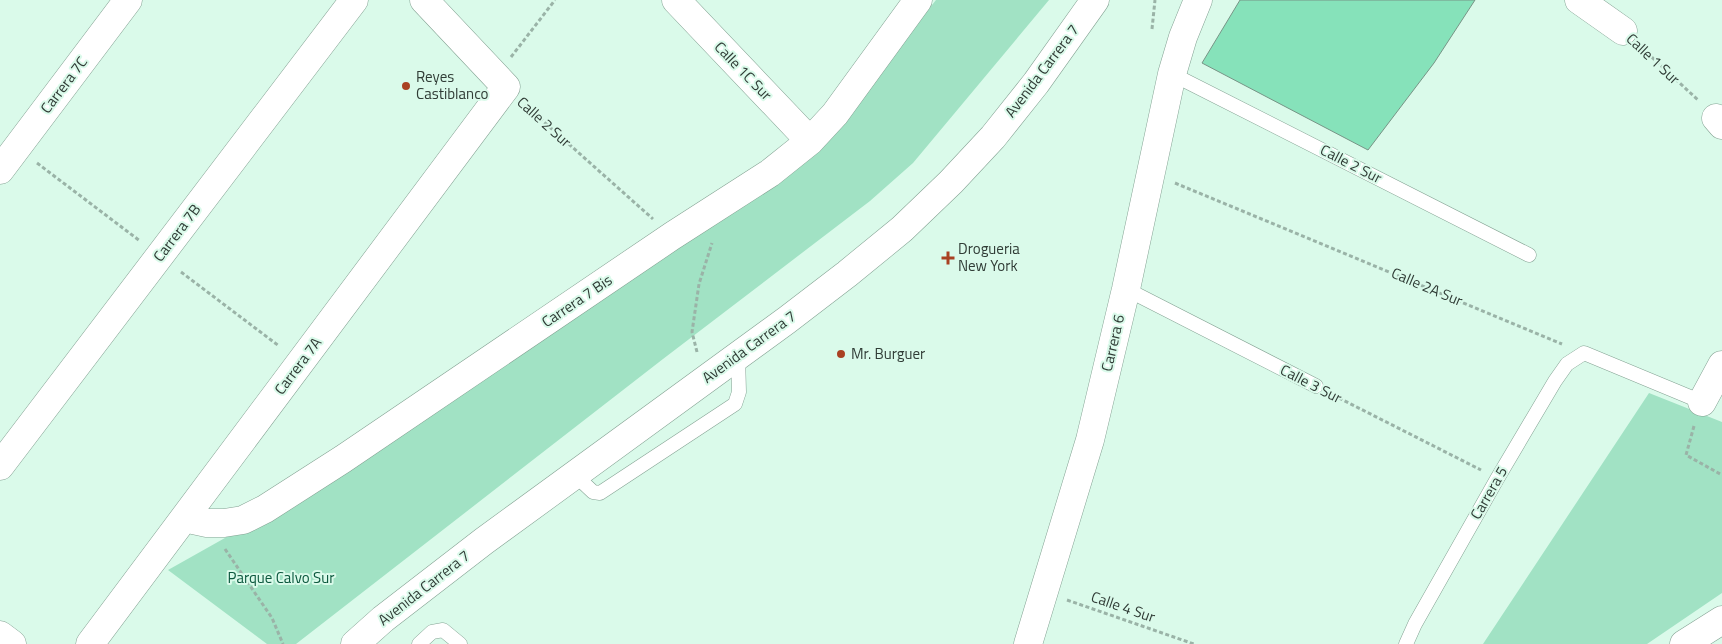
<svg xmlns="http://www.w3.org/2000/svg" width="1722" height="644" font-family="'Titillium Web',sans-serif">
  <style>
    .green { fill: #a1e2c4 }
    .building { fill: #86e2ba; stroke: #779486 }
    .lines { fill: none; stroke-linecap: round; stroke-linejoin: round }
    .service-casing { stroke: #84a293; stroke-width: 15 }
    .minor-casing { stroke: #84a293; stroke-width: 29 }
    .tertiary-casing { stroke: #84a293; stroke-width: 29 }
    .secondary-casing { stroke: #84a293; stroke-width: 29 }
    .path { stroke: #9ab3a7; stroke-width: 3; stroke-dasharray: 4 2.5; stroke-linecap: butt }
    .service { stroke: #fff; stroke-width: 14 }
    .minor { stroke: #fff; stroke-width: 28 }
    .tertiary { stroke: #fff; stroke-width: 28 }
    .secondary { stroke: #fff; stroke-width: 28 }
    .poi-dot { fill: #a94122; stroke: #dafaea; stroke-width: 2 }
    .labels { text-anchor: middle; stroke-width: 4; stroke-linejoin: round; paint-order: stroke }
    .street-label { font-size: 15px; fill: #303c36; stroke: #dafaea }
    .poi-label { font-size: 15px; fill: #303c36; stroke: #dafaea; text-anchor: start }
    .park-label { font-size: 15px; fill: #0c583e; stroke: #dafaea }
  </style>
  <rect width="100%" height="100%" fill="#dafaea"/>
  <path class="green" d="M 936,0 L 1049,0 L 913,163 L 870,201 L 663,359 L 296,644 L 267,644 L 168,570 L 314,488 L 844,115 Z
    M 1649,393 L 1722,422 L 1722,593 L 1647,644 L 1483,644 Z"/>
  <path class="building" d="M 1240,0 L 1475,0 L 1434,63 L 1368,150 L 1202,63 Z"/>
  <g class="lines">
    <g class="service-casing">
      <path id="service" d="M 1172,74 L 1529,255
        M 1126,289 L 1316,386
        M 574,474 L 593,492 L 600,493 L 735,404 L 739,392 L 738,355
        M 419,644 L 432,632 L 443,630 L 460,644
        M 1406,644 L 1415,624 L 1497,479 L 1555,381 L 1567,364 L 1584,353 L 1702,402"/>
    </g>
    <g class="minor-casing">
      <path id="minor" d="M 676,0 L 810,141
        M 1579,0 L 1623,31
        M 1716,118 L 1722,125
        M 0,170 L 128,0
        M 1702,402 L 1722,365
        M 0,466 L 354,0
        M 184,518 L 207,523 L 224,523 L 243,520 L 265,509 L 343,459 L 672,236 L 770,173 L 810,141 L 835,114 L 918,0
        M 0,635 L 12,644
        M 90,644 L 506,87 L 424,0
        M 1684,644 L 1722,620"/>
    </g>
    <g class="tertiary-casing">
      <path id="tertiary" d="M 1028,644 L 1090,440 L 1126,289 L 1172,74 L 1183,37 L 1198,0"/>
    </g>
    <g class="secondary-casing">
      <path id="secondary" d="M 355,644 L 383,619 L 484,541 L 787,320 L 847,274 L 902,229 L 951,182 L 993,137 L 1036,83 L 1095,0"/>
    </g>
    <path class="path" d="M 1152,29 L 1155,0
      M 1642,48 L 1698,100
      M 511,57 L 555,0
      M 525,105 L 653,219
      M 37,163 L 140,241
      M 1175,183 L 1562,344
      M 181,272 L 279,346
      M 697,352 L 692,332 L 699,284 L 712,243
      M 1333,395 L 1481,470
      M 1694,426 L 1686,455 L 1722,475
      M 225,549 L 272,618 L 283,644
      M 1067,600 L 1194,644"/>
    <use href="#service" class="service"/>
    <use href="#minor" class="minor"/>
    <use href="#tertiary" class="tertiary"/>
    <use href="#secondary" class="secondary"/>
  </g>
  <g class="poi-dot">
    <circle cx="406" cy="86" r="5"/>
    <path d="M945.5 250.5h5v5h5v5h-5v5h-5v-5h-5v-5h5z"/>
    <circle cx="841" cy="354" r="5"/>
  </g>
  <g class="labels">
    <g class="street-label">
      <text transform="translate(1653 59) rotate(43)" y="5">Calle 1 Sur</text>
      <text transform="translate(743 71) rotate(46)" y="5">Calle 1C Sur</text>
      <text transform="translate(1042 71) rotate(-53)" y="5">Avenida Carrera 7</text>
      <text transform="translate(64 85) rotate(-53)" y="5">Carrera 7C</text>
      <text transform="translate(544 122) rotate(42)" y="5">Calle 2 Sur</text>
      <text transform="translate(1351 164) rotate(27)" y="5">Calle 2 Sur</text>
      <text transform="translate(177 233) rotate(-53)" y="5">Carrera 7B</text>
      <text transform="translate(1427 287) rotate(23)" y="5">Calle 2A Sur</text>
      <text transform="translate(577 301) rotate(-34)" y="5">Carrera 7 Bis</text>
      <text transform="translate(1113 343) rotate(-77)" y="5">Carrera 6</text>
      <text transform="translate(749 347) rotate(-36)" y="5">Avenida Carrera 7</text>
      <text transform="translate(298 366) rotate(-53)" y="5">Carrera 7A</text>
      <text transform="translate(1311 384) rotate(27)" y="5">Calle 3 Sur</text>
      <text transform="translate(1489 493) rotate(-60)" y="5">Carrera 5</text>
      <text transform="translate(424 588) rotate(-38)" y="5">Avenida Carrera 7</text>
      <text transform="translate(1123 607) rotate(19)" y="5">Calle 4 Sur</text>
    </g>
    <g class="poi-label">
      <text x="416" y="82">Reyes<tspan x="416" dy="17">Castiblanco</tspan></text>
      <text x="958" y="254">Drogueria<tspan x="958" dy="17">New York</tspan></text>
      <text x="851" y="359">Mr. Burguer</text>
    </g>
    <g class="park-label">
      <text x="281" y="583">Parque Calvo Sur</text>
    </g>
  </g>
</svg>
